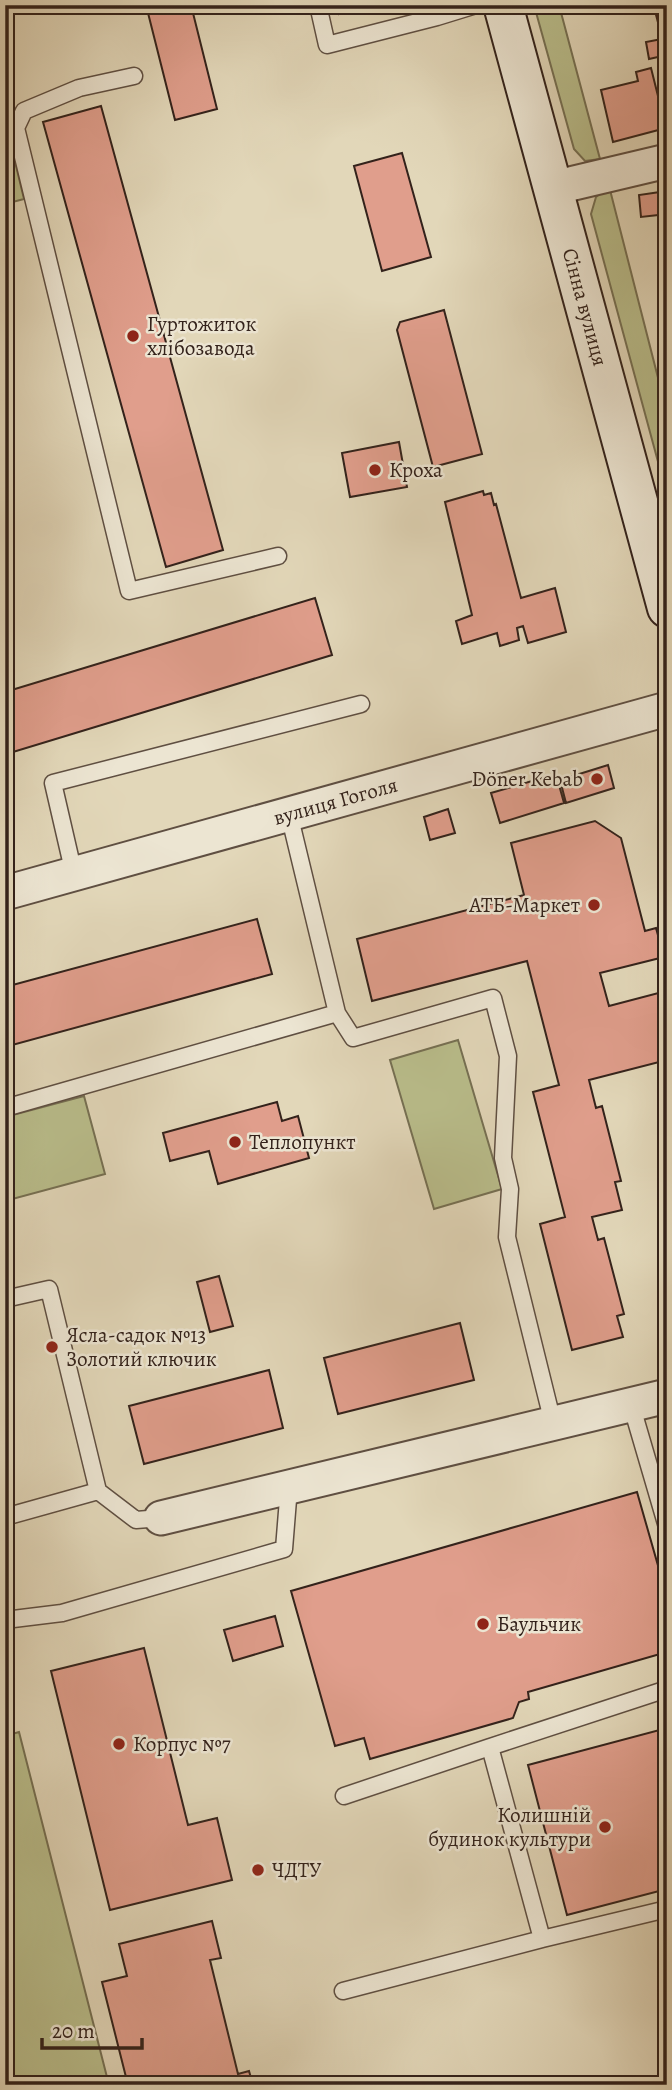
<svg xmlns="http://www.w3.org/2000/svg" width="672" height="2090" font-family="Alegreya,serif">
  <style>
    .green { fill: #b9bd8b; stroke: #767053; stroke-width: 2 }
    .building { fill: #e09e8c; stroke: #33221b; stroke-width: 2 }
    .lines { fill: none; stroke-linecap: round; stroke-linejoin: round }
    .lane-casing { stroke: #5f4f42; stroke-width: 19 }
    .street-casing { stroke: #5f4f42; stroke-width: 37 }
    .secondary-casing { stroke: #33221b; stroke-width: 42 }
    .path { stroke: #33221b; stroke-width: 4.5; stroke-dasharray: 5 3.5; stroke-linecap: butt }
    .lane { stroke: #ece5d2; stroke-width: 16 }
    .street { stroke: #ece5d2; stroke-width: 33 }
    .secondary { stroke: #ece5d2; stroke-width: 38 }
    .poi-dot { fill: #8f2418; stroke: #ece5d2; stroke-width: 2.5 }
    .labels { text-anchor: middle; stroke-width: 5; stroke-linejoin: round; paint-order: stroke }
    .street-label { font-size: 21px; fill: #33221b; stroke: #ece5d2 }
    .poi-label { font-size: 21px; fill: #33221b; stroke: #ece5d2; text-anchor: start }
  </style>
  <rect width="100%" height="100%" fill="#e2d7b9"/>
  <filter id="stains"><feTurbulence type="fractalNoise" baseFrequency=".00286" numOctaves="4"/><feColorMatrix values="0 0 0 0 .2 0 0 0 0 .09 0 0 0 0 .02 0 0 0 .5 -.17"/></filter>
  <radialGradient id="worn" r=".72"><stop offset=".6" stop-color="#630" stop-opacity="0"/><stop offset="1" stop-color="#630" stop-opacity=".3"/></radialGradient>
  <path class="green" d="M 534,5 L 559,5 L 600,159 L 585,161 L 574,149 Z
    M 5,120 L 24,199 L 5,204 Z
    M 609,186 L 667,413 L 667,495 L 591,214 L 596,197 Z
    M 458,1040 L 502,1189 L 434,1209 L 390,1060 Z
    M 84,1096 L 105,1174 L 5,1201 L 5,1117 Z
    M 19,1732 L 109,2085 L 5,2085 L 5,1736 Z"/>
  <path class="building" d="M 146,5 L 191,5 L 217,109 L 175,120 Z
    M 337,5 L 378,5 L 339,14 Z
    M 667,5 L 667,32 L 661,34 L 654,7 Z
    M 667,38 L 667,55 L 649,59 L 646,42 Z
    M 651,68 L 666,128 L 613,142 L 601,90 L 638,81 L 636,72 Z
    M 101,106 L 223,550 L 166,567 L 43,122 Z
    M 402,153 L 431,257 L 382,271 L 354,166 Z
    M 667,191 L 667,214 L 641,217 L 639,195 Z
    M 444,310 L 482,454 L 433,467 L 397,330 L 400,322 Z
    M 399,442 L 407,487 L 350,497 L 342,453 Z
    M 483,491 L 484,495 L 491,493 L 494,505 L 496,504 L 521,598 L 555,588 L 566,632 L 528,643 L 523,626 L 517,628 L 519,640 L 500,646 L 497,633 L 462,644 L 456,621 L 472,615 L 445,502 Z
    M 315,598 L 332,655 L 13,752 L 5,725 L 5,692 Z
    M 608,765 L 614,788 L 566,803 L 560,780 Z
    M 556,774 L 564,803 L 500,823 L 491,793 Z
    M 448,809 L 455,833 L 430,840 L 424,817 Z
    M 595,821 L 621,838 L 645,931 L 656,928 L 664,957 L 600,973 L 609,1006 L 666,991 L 667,1060 L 589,1080 L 596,1108 L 602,1106 L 621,1181 L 615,1182 L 622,1210 L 592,1217 L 598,1240 L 604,1238 L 624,1314 L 617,1316 L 623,1337 L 572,1350 L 540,1224 L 565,1217 L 533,1092 L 559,1085 L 527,961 L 372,1001 L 357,939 L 524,895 L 511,843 Z
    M 257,919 L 272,974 L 5,1047 L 5,987 Z
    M 277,1102 L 282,1121 L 298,1116 L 309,1158 L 218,1184 L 209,1151 L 170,1161 L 163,1133 Z
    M 219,1276 L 233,1326 L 210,1332 L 197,1282 Z
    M 460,1323 L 474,1380 L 338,1414 L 324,1358 Z
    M 269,1370 L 283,1428 L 144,1464 L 129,1406 Z
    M 637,1492 L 667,1597 L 667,1652 L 528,1692 L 529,1699 L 519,1702 L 513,1718 L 370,1759 L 364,1738 L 335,1746 L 291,1591 Z
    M 275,1616 L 283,1646 L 233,1661 L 224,1630 Z
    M 144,1648 L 188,1825 L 217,1818 L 232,1880 L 110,1910 L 51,1671 Z
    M 667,1728 L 667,1889 L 567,1915 L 528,1765 Z
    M 212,1921 L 221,1958 L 210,1960 L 238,2074 L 249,2071 L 253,2085 L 128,2085 L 102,1982 L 127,1976 L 119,1944 Z"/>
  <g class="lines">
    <g class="lane-casing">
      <path id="lane" d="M 318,5 L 327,45 L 437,17 L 476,5
        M 134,76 L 79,88 L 24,111 L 16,128 L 129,591 L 278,556
        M 74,874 L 53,783 L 361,704
        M 337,1013 L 353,1038 L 493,998 L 508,1056 L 503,1158 L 510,1189 L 507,1237 L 553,1423
        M 5,1108 L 337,1013 L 289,814
        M 5,1299 L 49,1289 L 98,1491 L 136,1520 L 161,1518
        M 631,1404 L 667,1527
        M 5,1517 L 98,1491
        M 5,1620 L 62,1613 L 284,1549 L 289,1487
        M 667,1689 L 490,1747 L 542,1939 L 667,1909
        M 344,1796 L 490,1747
        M 343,1991 L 542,1939"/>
    </g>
    <g class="street-casing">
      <g id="street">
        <path d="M 553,188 L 667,161"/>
        <path id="s1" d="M 5,893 L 667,709"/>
        <path d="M 161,1518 L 667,1396"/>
      </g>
    </g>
    <g class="secondary-casing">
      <g id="secondary">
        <path id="s2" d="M 503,5 L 667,608"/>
      </g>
    </g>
    <path class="path" d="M 280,5 L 295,11"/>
    <use href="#lane" class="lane"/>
    <use href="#street" class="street"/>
    <use href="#secondary" class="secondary"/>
  </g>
  <g class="poi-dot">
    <circle cx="133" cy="336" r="7"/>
    <circle cx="375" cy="470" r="7"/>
    <circle cx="597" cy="779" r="7"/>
    <circle cx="594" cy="905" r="7"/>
    <circle cx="235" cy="1142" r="7"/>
    <circle cx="52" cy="1347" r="7"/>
    <circle cx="483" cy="1624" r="7"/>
    <circle cx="119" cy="1744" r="7"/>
    <circle cx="605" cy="1827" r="7"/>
    <circle cx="258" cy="1870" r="7"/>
  </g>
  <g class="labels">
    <g class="street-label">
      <text dy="7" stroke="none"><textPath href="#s2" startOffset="313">Сінна вулиця</textPath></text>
      <text dy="7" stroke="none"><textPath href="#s1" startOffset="343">вулиця Гоголя</textPath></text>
    </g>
    <g class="poi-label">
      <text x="147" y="331">Гуртожиток<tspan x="147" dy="24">хлібозавода</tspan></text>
      <text x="389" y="477">Кроха</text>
      <text x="583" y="786" text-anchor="end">Döner Kebab</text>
      <text x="580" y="912" text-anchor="end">АТБ-Маркет</text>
      <text x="249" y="1149">Теплопункт</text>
      <text x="66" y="1342">Ясла-садок №13<tspan x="66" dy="24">Золотий ключик</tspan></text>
      <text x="497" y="1631">Баульчик</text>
      <text x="133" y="1751">Корпус №7</text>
      <text x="591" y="1822" text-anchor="end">Колишній<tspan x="591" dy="24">будинок культури</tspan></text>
      <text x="272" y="1877">ЧДТУ</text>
    </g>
  </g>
  <rect width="672" height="2090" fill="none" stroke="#e2d7b9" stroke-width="28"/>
  <rect x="7" y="7" width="658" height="2076" fill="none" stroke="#33221b" stroke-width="3.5"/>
  <rect x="14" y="14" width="644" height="2062" fill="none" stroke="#33221b" stroke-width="2"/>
  <path d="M42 2038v10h100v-10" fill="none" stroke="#33221b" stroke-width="3.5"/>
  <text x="52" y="2038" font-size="21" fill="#33221b" stroke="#ece5d2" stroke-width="5" paint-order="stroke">20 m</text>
  <rect width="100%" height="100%" filter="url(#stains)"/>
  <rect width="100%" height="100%" fill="url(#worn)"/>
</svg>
